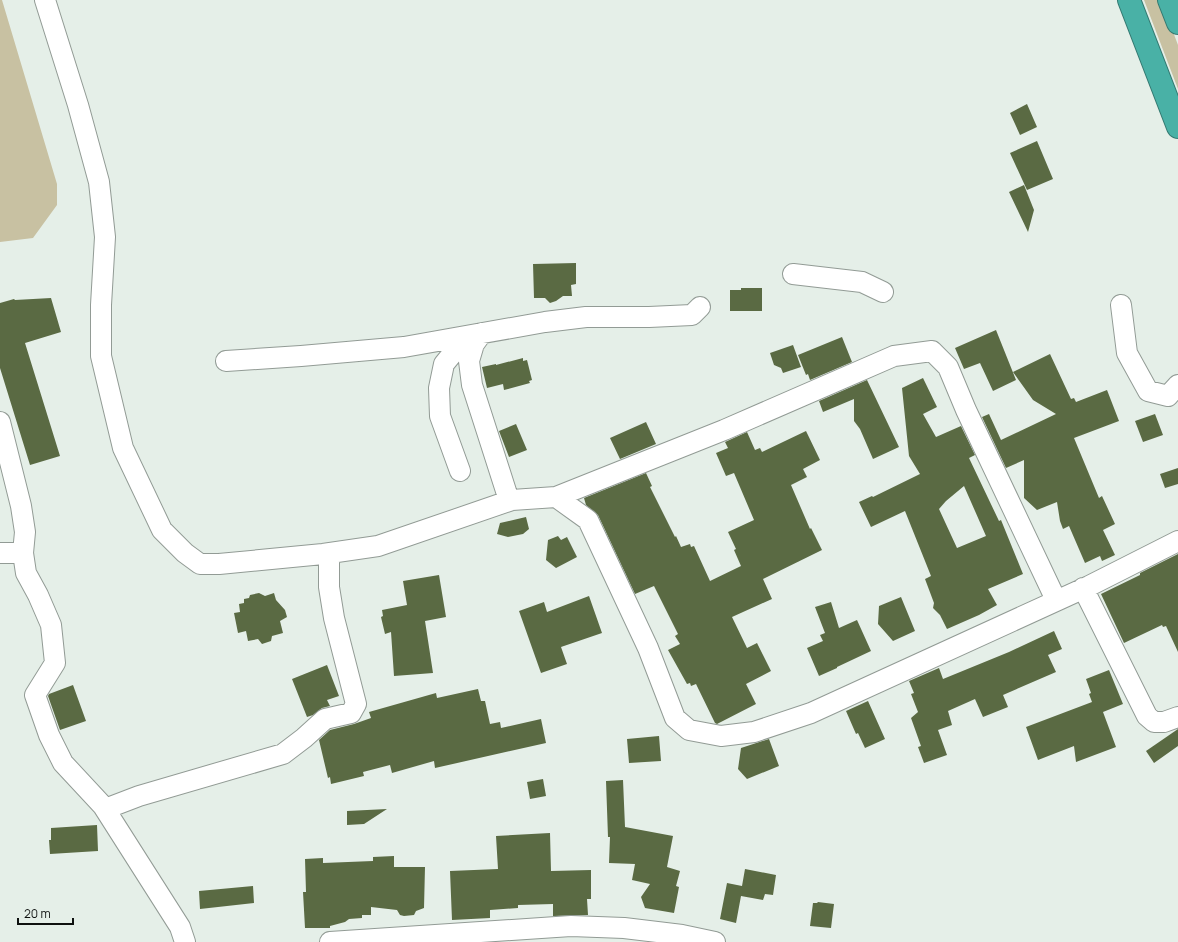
<svg xmlns="http://www.w3.org/2000/svg" width="1178" height="942" font-family="Manrope,sans-serif">
  <style>
    .green { fill: #c8c1a2 }
    .building { fill: #5a6a43; fill-rule: evenodd }
    .lines { fill: none; stroke-linecap: round; stroke-linejoin: round }
    .minor-casing { stroke: #929b95; stroke-width: 22 }
    .highway-casing { stroke: #347971; stroke-width: 24 }
    .minor { stroke: #fff; stroke-width: 20 }
    .highway { stroke: #49b1a6; stroke-width: 22 }
  </style>
  <rect width="100%" height="100%" fill="#e5efe8"/>
  <path class="green" d="M 0,0 L 2,0 L 57,184 L 57,205 L 33,238 L 0,242 Z
    M 1144,0 L 1161,0 L 1178,45 L 1178,89 Z"/>
  <path class="building" d="M 1027,104 L 1037,127 L 1020,135 L 1010,113 Z
    M 1037,141 L 1053,179 L 1027,190 L 1010,153 Z
    M 1024,185 L 1034,210 L 1028,232 L 1009,192 Z
    M 576,263 L 576,284 L 571,285 L 572,296 L 563,296 L 556,301 L 550,303 L 545,298 L 534,298 L 533,264 Z
    M 741,288 L 762,288 L 762,311 L 730,311 L 730,290 L 741,290 Z
    M 51,298 L 61,332 L 25,343 L 60,456 L 30,465 L 0,368 L 0,303 L 14,299 L 15,300 Z
    M 996,330 L 1016,380 L 993,391 L 980,363 L 964,369 L 955,348 Z
    M 842,337 L 852,362 L 810,380 L 808,374 L 806,375 L 798,355 Z
    M 793,345 L 801,367 L 783,373 L 781,368 L 774,365 L 770,353 Z
    M 1050,354 L 1071,399 L 1074,398 L 1076,402 L 1107,390 L 1119,421 L 1074,438 L 1099,498 L 1102,496 L 1115,524 L 1103,530 L 1115,555 L 1102,561 L 1100,556 L 1085,563 L 1069,526 L 1063,529 L 1060,521 L 1057,502 L 1037,510 L 1024,498 L 1024,460 L 1006,468 L 982,417 L 989,414 L 1001,440 L 1056,414 L 1033,400 L 1013,372 Z
    M 523,358 L 523,361 L 527,360 L 532,380 L 529,381 L 530,383 L 504,390 L 503,384 L 487,388 L 482,367 L 496,364 L 496,365 Z
    M 923,378 L 937,407 L 923,414 L 936,437 L 961,426 L 975,455 L 969,458 L 999,521 L 1001,520 L 1023,574 L 988,589 L 997,605 L 979,615 L 947,629 L 940,615 L 933,608 L 934,603 L 925,579 L 931,576 L 905,511 L 871,527 L 859,502 L 872,496 L 873,497 L 920,474 L 909,456 L 902,388 ZM 964,486 L 986,536 L 957,548 L 939,509 L 946,501 Z
    M 867,380 L 899,447 L 873,459 L 860,429 L 854,421 L 854,399 L 823,412 L 819,401 Z
    M 1155,414 L 1163,435 L 1143,442 L 1135,421 Z
    M 646,422 L 656,444 L 620,459 L 610,438 Z
    M 516,424 L 527,450 L 509,457 L 499,431 Z
    M 806,431 L 820,460 L 803,469 L 807,477 L 791,485 L 810,529 L 811,528 L 822,550 L 763,579 L 772,599 L 732,617 L 747,648 L 757,643 L 771,671 L 746,684 L 756,704 L 717,724 L 715,723 L 696,684 L 691,686 L 690,683 L 687,684 L 668,650 L 680,644 L 675,636 L 678,634 L 654,586 L 635,594 L 598,515 L 586,505 L 584,498 L 646,473 L 652,486 L 650,487 L 675,537 L 676,536 L 681,547 L 690,544 L 691,547 L 694,546 L 710,581 L 741,566 L 734,550 L 736,549 L 728,532 L 754,520 L 734,473 L 726,476 L 716,453 L 728,448 L 725,442 L 747,432 L 755,450 L 760,448 L 762,452 Z
    M 1178,468 L 1178,484 L 1165,488 L 1160,474 Z
    M 526,517 L 529,529 L 523,534 L 508,537 L 497,534 L 500,523 Z
    M 558,536 L 561,540 L 567,537 L 577,557 L 556,568 L 546,560 L 548,540 Z
    M 1178,554 L 1178,652 L 1166,626 L 1163,627 L 1162,625 L 1124,643 L 1101,594 L 1140,575 L 1140,573 Z
    M 439,575 L 446,617 L 425,621 L 433,673 L 394,676 L 391,632 L 385,634 L 381,617 L 383,616 L 382,610 L 407,605 L 403,581 Z
    M 259,593 L 265,596 L 274,593 L 276,600 L 285,610 L 287,617 L 280,621 L 283,633 L 272,636 L 271,641 L 262,644 L 258,639 L 248,641 L 246,631 L 238,633 L 234,613 L 240,612 L 239,604 L 244,603 L 244,599 L 249,598 L 250,595 Z
    M 589,596 L 602,633 L 561,647 L 567,664 L 541,673 L 519,611 L 544,602 L 547,612 Z
    M 901,597 L 915,631 L 893,641 L 878,624 L 879,606 Z
    M 831,602 L 839,628 L 857,620 L 871,651 L 837,667 L 837,668 L 819,676 L 807,648 L 823,641 L 820,635 L 825,633 L 815,607 Z
    M 1054,631 L 1062,649 L 1048,655 L 1056,672 L 1003,695 L 1008,707 L 983,717 L 975,699 L 948,711 L 952,725 L 938,730 L 947,755 L 924,763 L 918,747 L 921,746 L 911,718 L 918,712 L 911,694 L 914,693 L 909,681 L 939,668 L 943,679 L 1009,652 Z
    M 327,665 L 339,696 L 327,700 L 330,706 L 322,708 L 313,715 L 307,717 L 292,679 Z
    M 1109,670 L 1123,704 L 1103,712 L 1116,747 L 1076,762 L 1074,746 L 1038,760 L 1026,727 L 1092,702 L 1089,694 L 1091,693 L 1086,679 Z
    M 73,685 L 86,721 L 60,730 L 48,696 L 49,694 Z
    M 478,689 L 481,701 L 485,701 L 490,724 L 500,722 L 501,728 L 541,719 L 546,743 L 435,768 L 434,761 L 392,773 L 390,765 L 363,772 L 364,776 L 331,784 L 330,777 L 328,778 L 319,740 L 330,730 L 354,724 L 371,718 L 369,712 L 436,693 L 437,698 Z
    M 868,701 L 885,739 L 865,748 L 858,733 L 856,734 L 846,711 Z
    M 1178,729 L 1178,746 L 1154,763 L 1146,751 Z
    M 659,736 L 661,761 L 629,763 L 627,739 Z
    M 769,739 L 779,766 L 747,779 L 738,769 L 741,748 Z
    M 543,779 L 546,796 L 530,799 L 527,782 Z
    M 623,780 L 625,827 L 673,836 L 667,867 L 680,871 L 676,886 L 679,887 L 674,913 L 645,908 L 641,897 L 650,884 L 632,880 L 635,864 L 609,863 L 610,837 L 608,837 L 606,781 Z
    M 387,809 L 364,824 L 347,825 L 347,811 Z
    M 97,825 L 98,851 L 50,854 L 49,840 L 51,840 L 51,828 Z
    M 550,833 L 551,871 L 591,870 L 591,899 L 587,899 L 588,915 L 553,916 L 553,904 L 518,905 L 518,908 L 490,910 L 490,918 L 452,920 L 450,871 L 498,869 L 496,836 Z
    M 394,856 L 394,867 L 425,867 L 424,908 L 416,911 L 414,915 L 404,916 L 400,915 L 397,910 L 371,907 L 371,915 L 362,915 L 362,918 L 349,919 L 345,922 L 330,926 L 330,928 L 305,928 L 303,892 L 306,892 L 305,859 L 323,858 L 323,863 L 373,861 L 373,857 Z
    M 745,869 L 776,875 L 773,895 L 765,894 L 763,900 L 741,896 L 736,923 L 720,919 L 727,883 L 742,886 Z
    M 253,886 L 254,903 L 200,909 L 199,891 Z
    M 818,902 L 834,904 L 831,928 L 810,926 L 813,903 L 817,903 Z"/>
  <g class="lines">
    <g class="minor-casing">
      <path id="minor" d="M 45,0 L 78,105 L 99,182 L 105,237 L 101,305 L 101,356 L 123,448 L 162,530 L 185,553 L 200,564 L 219,564 L 323,554 L 378,546 L 512,500 L 556,497 L 724,430 L 894,356 L 932,351 L 948,367 L 966,410 L 1056,600
        M 793,274 L 862,282 L 883,292
        M 1121,305 L 1127,353 L 1148,391 L 1168,396 L 1178,385
        M 482,333 L 474,344 L 469,361 L 472,385 L 506,491
        M 226,361 L 301,356 L 404,347 L 545,322 L 586,317 L 649,317 L 692,315 L 700,307
        M 0,422 L 21,506 L 25,532 L 23,553 L 26,573 L 38,595 L 51,625 L 55,663 L 35,695 L 49,735 L 63,763 L 103,806 L 180,927 L 185,942
        M 460,471 L 440,416 L 439,388 L 444,364 L 453,353 L 475,337
        M 556,497 L 588,520 L 648,648 L 675,718 L 689,730 L 721,736 L 754,732 L 811,713 L 1089,586 L 1178,541
        M 0,553 L 23,553
        M 1083,588 L 1147,716 L 1154,722 L 1164,722 L 1178,717
        M 105,809 L 139,796 L 283,754 L 304,738 L 325,719 L 351,713 L 356,704 L 334,618 L 329,587 L 329,553
        M 330,942 L 571,926 L 624,928 L 682,935 L 715,942"/>
    </g>
    <g class="highway-casing">
      <path id="highway" d="M 1129,0 L 1178,127
        M 1169,0 L 1178,23"/>
    </g>
    <use href="#minor" class="minor"/>
    <use href="#highway" class="highway"/>
  </g>
  <path d="M18 918v6h55v-6" fill="none" stroke="#0e110f" stroke-width="2"/>
  <text x="24" y="918" font-size="12" fill="#0e110f" stroke="#e5efe8" stroke-width="3" paint-order="stroke">20 m</text>
</svg>
